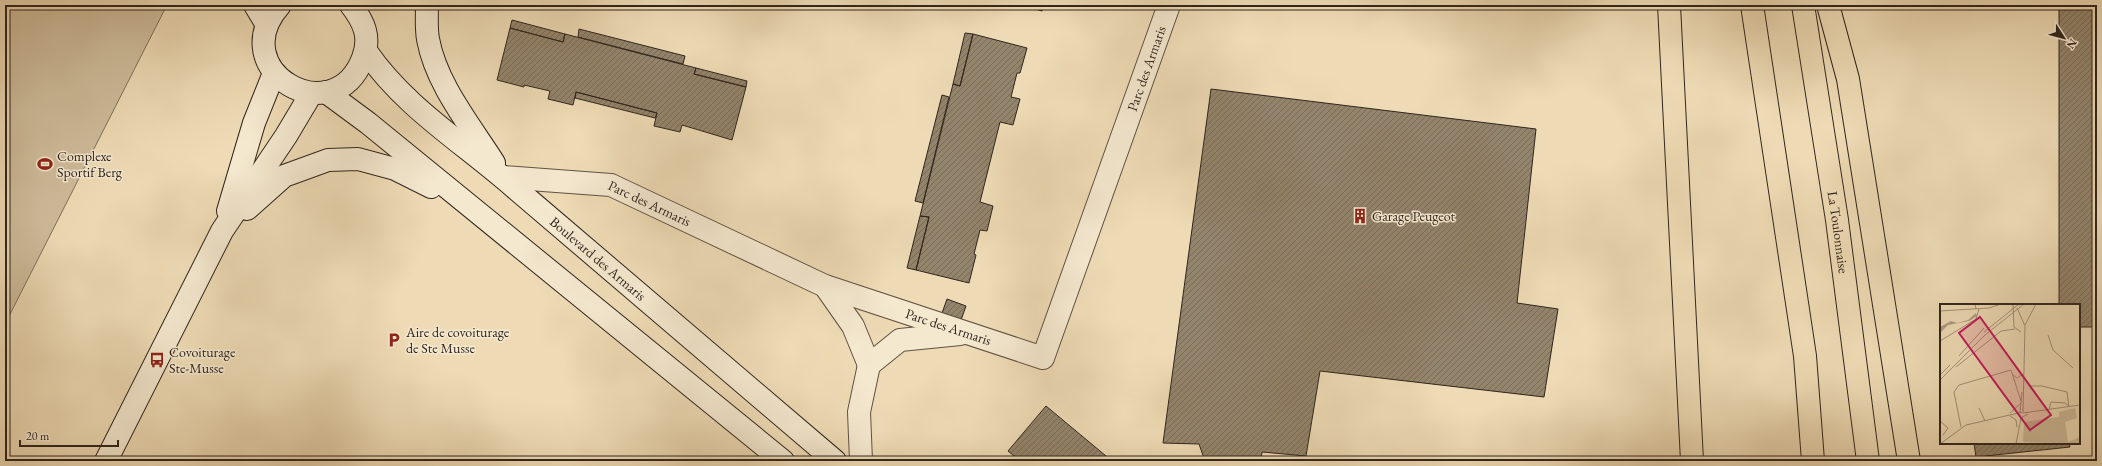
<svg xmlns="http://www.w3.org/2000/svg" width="2102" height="466" font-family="'EB Garamond',serif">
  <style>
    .green { fill: #cebc9b; stroke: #7f705c }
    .building { fill: url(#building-hatch); stroke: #30251d }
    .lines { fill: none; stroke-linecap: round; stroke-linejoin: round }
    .street-casing { stroke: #605243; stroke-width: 24 }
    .secondary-casing { stroke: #30251d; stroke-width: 24 }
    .highway-casing { stroke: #30251d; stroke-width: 24 }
    .street { stroke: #f4e8cf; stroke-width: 22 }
    .secondary { stroke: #f4e8cf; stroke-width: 22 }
    .highway { stroke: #eedbb5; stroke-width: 22 }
    .labels { text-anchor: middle; stroke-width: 3; stroke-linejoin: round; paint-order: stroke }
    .street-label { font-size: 14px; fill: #30251d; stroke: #f4e8cf }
    .poi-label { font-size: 14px; fill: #30251d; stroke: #f4e8cf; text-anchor: start }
    .inset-road { fill: none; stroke: #a29278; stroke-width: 1 }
    .view { fill: #c2185b; fill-opacity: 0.15; stroke: #c2185b; stroke-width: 2 }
    .inset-edge { fill: none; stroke: #30251d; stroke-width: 2 }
  </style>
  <defs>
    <pattern id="building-hatch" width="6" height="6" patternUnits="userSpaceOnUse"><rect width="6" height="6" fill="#93846c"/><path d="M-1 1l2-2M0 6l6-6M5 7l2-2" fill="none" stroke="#786c58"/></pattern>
  </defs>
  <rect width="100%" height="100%" fill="#eedbb5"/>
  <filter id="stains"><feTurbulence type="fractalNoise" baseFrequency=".005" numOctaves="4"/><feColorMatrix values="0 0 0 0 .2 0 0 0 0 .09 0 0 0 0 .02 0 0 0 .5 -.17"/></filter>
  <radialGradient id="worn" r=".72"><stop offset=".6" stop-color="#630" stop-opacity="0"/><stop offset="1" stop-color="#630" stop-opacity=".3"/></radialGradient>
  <path class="green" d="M 5,5 L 167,5 L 5,324 Z"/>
  <path class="building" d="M 1020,5 L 1044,5 L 1042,11 Z
    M 2059,5 L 2097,5 L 2097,327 L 2079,327 L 2079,305 L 2059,305 Z
    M 512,20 L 565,34 L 563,42 L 510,28 Z
    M 510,28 L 563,42 L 565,34 L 696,68 L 694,74 L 746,87 L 732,140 L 682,125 L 680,132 L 654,126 L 657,113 L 576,92 L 573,105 L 548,99 L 550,91 L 524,85 L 524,87 L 497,80 Z
    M 579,29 L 685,56 L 683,64 L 578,37 Z
    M 965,33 L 973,34 L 960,86 L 953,84 Z
    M 973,34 L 1027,48 L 1020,73 L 1017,73 L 1011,97 L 1020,99 L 1013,125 L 1000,122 L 980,202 L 993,206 L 987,231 L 980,230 L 974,254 L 976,255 L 969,283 L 916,270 L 929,217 L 920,216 L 953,84 L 960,86 Z
    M 696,68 L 747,81 L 746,87 L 694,74 Z
    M 1211,89 L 1536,129 L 1517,303 L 1558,309 L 1544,397 L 1320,371 L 1306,456 L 1262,452 L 1261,461 L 1205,461 L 1199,444 L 1163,443 Z
    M 576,92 L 657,113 L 655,118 L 575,98 Z
    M 942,95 L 949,97 L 923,203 L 915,201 Z
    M 920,216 L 929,217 L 916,270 L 907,268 Z
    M 947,299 L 966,306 L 960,323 L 941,316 Z
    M 1046,406 L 1112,461 L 1020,461 L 1008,451 Z
    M 1974,443 L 2069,443 L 2070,447 L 1976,457 Z"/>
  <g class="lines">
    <g class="street-casing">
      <g id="street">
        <path id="s1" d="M 503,177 L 611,185 L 825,286 L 1043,358 L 1169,5"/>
        <path d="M 825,286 L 853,326 L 869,365"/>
        <path d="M 861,461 L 859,412 L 869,365 L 900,340 L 960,334"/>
      </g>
    </g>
    <g class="secondary-casing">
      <g id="secondary">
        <path d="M 255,5 L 267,25"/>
        <path d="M 280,5 C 222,70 334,135 363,58 C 371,37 364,22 351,5"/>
        <path d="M 427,5 C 427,16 426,28 428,39 C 436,84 470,125 494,163"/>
        <path id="s2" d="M 366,51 C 405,108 464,143 515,188 C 622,279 729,370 835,461"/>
        <path d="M 326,92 L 368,123 L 783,461"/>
        <path d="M 247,209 L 284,176 L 328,160 L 358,159 L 395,169 L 431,187"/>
        <path d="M 228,211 L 254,123 L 274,73"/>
        <path d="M 106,461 L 222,231 L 286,136 L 311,94"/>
      </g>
    </g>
    <g class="highway-casing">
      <g id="highway">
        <path d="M 1669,5 L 1692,461"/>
        <path d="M 1752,5 L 1805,356 L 1813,461"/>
        <path id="s3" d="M 1803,5 L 1837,220 L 1868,461"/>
        <path d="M 1828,5 L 1848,79 L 1909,461"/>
      </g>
    </g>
    <use href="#street" class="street"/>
    <use href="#secondary" class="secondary"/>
    <use href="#highway" class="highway"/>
  </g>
  <defs>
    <g id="stadium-bare" transform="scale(1.2)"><path d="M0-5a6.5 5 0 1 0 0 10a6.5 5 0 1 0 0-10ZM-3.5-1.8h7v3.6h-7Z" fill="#8f2418" stroke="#f4e8cf" stroke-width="2.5" paint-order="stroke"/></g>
    <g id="building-bare" transform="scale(1.2)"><path d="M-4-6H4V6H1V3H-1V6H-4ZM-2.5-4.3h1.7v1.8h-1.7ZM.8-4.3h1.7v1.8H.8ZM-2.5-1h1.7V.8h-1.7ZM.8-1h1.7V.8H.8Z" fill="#8f2418" stroke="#f4e8cf" stroke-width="2.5" paint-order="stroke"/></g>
    <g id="parking-bare" transform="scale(1.2)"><path d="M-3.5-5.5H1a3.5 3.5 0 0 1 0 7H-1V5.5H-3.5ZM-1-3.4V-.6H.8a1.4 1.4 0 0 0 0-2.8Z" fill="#8f2418" stroke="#f4e8cf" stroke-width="2.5" paint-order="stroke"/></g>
    <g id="bus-bare" transform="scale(1.2)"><path d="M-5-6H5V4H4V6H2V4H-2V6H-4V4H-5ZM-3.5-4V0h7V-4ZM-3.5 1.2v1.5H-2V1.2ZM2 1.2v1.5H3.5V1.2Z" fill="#8f2418" stroke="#f4e8cf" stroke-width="2.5" paint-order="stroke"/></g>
  </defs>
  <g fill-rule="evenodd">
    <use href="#stadium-bare" x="45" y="164"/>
    <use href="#building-bare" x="1360" y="216"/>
    <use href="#parking-bare" x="394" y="340"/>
    <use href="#bus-bare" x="157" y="360"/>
  </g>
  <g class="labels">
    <g class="street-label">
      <text dy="5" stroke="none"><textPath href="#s1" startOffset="882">Parc des Armaris</textPath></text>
      <text dy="5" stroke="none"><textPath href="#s1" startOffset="151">Parc des Armaris</textPath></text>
      <text dy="5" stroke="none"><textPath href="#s3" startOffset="230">La Toulonnaise</textPath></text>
      <text dy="5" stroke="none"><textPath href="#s2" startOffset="312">Boulevard des Armaris</textPath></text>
      <text dy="5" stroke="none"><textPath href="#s1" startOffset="475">Parc des Armaris</textPath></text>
    </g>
    <g class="poi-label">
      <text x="57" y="161">Complexe<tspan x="57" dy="16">Sportif Berg</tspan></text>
      <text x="1372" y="221">Garage Peugeot</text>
      <text x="406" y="337">Aire de covoiturage<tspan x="406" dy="16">de Ste Musse</tspan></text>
      <text x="169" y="357">Covoiturage<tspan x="169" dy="16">Ste-Musse</tspan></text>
    </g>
  </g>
  <g transform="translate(1940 304)">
    <rect width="140" height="140" fill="#eedbb5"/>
    <path d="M 135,104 L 137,114 L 125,118 L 128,138 L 140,133 L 140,140 L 83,138 L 84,118 L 119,113 L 119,108 Z" fill="#cebc9b"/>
    <path d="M 36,9 L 37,12 L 29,17 L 8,21 L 0,29 L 0,23 L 11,17 L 17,19 L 28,16 Z" fill="#ad9d81"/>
    <path class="inset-road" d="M 13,0 L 35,0 L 36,5M 73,0 L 74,23 L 81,28M 77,4 L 85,22 L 83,108M 0,7 L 49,4 L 61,0M 85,21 L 96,0M 44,28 L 79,0M 108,31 L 113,46 L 133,64M 0,37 L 36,15 L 39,5M 19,52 L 44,24M 16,63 L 61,27 L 75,25M 0,71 L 10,61M 73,71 L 77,74 L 83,70M 0,76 L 45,31 L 84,0M 90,82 L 102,82 L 127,88 L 129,103M 39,104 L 45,117M 109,106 L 111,98 L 125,99 L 129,102M 80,108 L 82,88M 70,109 L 80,100M 83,109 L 140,101M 70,112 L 76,116 L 77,123M 0,117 L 8,124 L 3,131M 21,123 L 14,88 L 19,81 L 71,66 L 81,97M 0,140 L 26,121 L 83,108M 76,140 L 81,114 L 88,110"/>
    <path class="view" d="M 40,13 L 111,111 L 90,126 L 19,29 Z"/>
    <rect width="140" height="140" class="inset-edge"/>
  </g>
  <rect width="2102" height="466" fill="none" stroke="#eedbb5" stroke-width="20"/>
  <rect x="6" y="6" width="2090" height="454" fill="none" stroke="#30251d" stroke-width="2"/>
  <rect x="10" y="10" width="2082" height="446" fill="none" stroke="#30251d"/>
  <g transform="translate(2064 38) rotate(126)" stroke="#f4e8cf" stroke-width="3" paint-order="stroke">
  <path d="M0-3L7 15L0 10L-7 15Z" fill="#30251d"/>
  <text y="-6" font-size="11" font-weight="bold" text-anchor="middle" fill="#30251d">N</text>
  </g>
  <path d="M20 440v6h98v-6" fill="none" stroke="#30251d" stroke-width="2"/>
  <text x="26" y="440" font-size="12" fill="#30251d" stroke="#f4e8cf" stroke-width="3" paint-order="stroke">20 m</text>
  <rect width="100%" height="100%" filter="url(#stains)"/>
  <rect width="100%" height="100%" fill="url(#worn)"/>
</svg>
